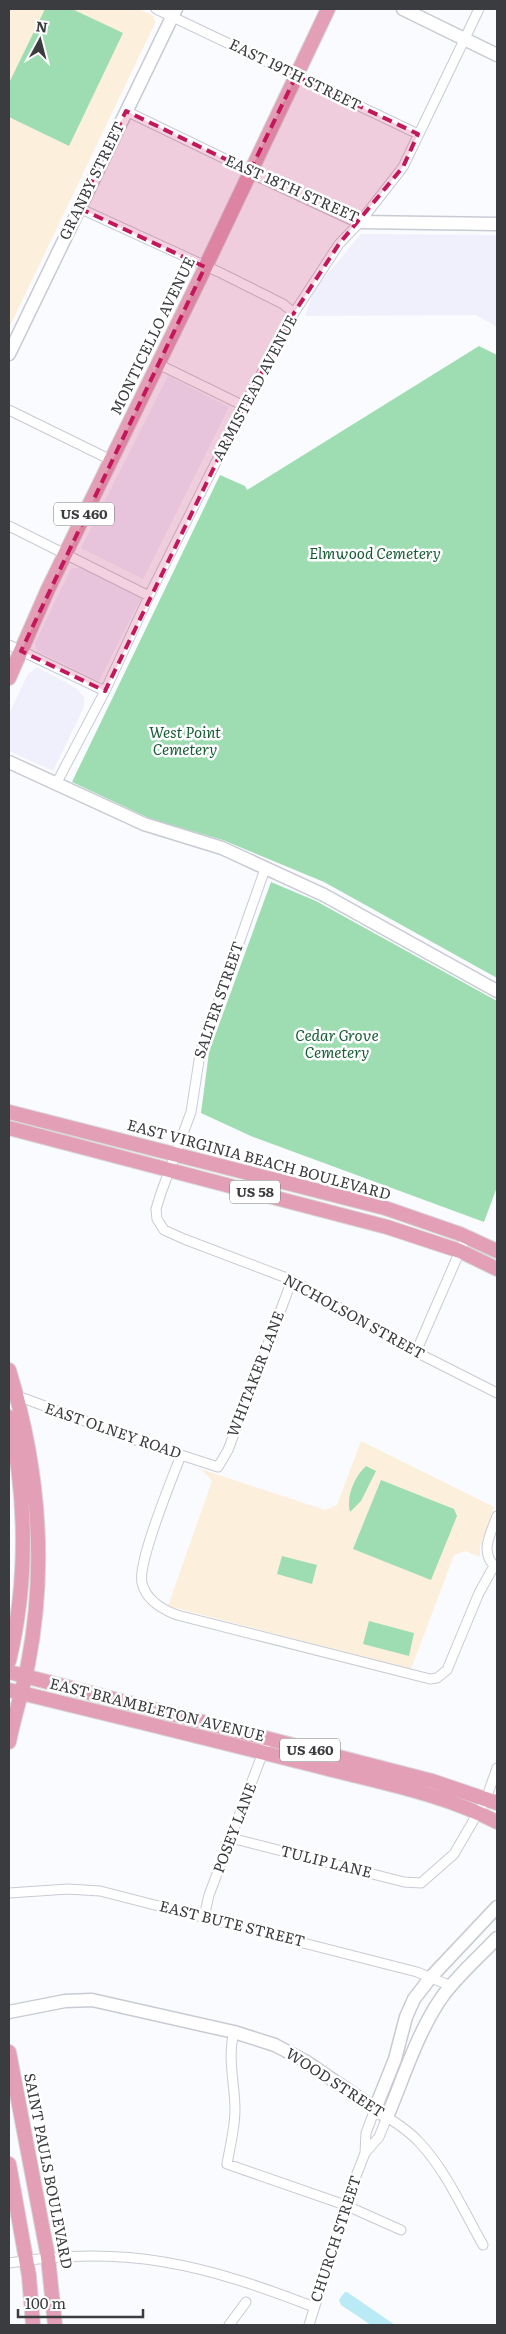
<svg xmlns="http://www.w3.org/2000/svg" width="506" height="2334" font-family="Literata,serif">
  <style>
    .commercial { fill: #f0effc }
    .education { fill: #fcefdb }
    .green { fill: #9eddb1 }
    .water { fill: #baeaf5 }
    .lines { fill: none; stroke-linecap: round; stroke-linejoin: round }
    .street-casing { stroke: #c9cbd4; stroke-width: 11 }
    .secondary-casing { stroke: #c9cbd4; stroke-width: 15 }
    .primary-casing { stroke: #d8d8d9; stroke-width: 16 }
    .street { stroke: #fff; stroke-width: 9 }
    .secondary { stroke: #fff; stroke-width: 12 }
    .primary { stroke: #e39fb5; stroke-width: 14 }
    .marked { fill: #c2185b; fill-opacity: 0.2; stroke: #c2185b; stroke-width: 4; stroke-dasharray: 10 6; stroke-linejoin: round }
    .labels { text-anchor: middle; stroke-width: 5; stroke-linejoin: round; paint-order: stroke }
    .shield { fill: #fff; stroke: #767679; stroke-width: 1 }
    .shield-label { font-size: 14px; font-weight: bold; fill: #3b3c3f }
    .street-label { font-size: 15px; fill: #3b3c3f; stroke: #fff }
    .park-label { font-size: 15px; font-style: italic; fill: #175e36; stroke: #fff }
  </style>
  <rect width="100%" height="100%" fill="#fafbfe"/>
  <path class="commercial" d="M 361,234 L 497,235 L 497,327 L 476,315 L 305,316 L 314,290 Z
    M 168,376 L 229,407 L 143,579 L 81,548 Z
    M 80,567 L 142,596 L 99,681 L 37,651 L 35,643 L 71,569 Z
    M 37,667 L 76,688 L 84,697 L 84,707 L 53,771 L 9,751 L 9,714 L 28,674 Z"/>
  <path class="education" d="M 9,9 L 138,9 L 154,16 L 155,23 L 9,328 Z
    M 361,1441 L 494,1507 L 480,1547 L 480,1557 L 465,1551 L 454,1555 L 411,1669 L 168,1606 L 212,1481 L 201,1469 L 325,1510 L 337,1505 Z"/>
  <path class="green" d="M 45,9 L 72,9 L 123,33 L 69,146 L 9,117 L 9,83 Z
    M 479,346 L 497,355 L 497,978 L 324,882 L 223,840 L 153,820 L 72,782 L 220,475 L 245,486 L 247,490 Z
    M 271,882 L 316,901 L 497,1001 L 497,1187 L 484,1222 L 253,1137 L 201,1113 L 209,1052 Z
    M 366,1466 L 376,1471 L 361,1501 L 350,1512 C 346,1497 354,1477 366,1466 Z
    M 381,1480 L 454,1509 L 457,1516 L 431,1580 L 353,1549 Z
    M 282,1556 L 317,1565 L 312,1584 L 277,1574 Z
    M 369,1621 L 414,1633 L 409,1656 L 363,1644 Z"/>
  <path class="water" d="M 345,2292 L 347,2292 L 395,2325 L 371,2325 L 341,2305 L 339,2300 Z"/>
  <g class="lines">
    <g class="street-casing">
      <path id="street" d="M 156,9 L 418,134
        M 126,111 L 250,171
        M 79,208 L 221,273 L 283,304 L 294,313
        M 158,364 L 244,406
        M 9,410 L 111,460
        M 9,526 L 149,596
        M 9,645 L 105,691
        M 56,784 L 105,691 L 149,596 L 244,406 L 294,313 L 339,244 L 360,222 L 403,167 L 479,9
        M 265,869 L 200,1054 L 191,1112 L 161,1193 L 156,1209 L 157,1219 L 164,1230 L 184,1239 L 292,1280 L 416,1352 L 497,1393
        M 416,1352 L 466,1237
        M 15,1395 L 141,1442 L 218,1467 L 228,1450 L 292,1280
        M 181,1455 C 172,1479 137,1563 142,1583 C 146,1600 161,1609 177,1615 L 430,1679 L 437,1678 L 447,1670 L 479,1593 L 494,1566
        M 497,1516 C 491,1533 478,1554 497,1568
        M 231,1838 L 404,1882 L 421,1883 L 454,1854 L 486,1799 L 497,1768
        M 9,1893 L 68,1889 L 100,1891 L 417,1972 L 451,1986
        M 204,1917 L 209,1895 L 268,1739
        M 234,2032 C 227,2058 235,2084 235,2110 C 235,2128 230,2146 227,2164 L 345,2205 L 401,2230
        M 365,2153 L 366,2133 L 375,2109
        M 9,2263 C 126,2244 206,2265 314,2307
        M 229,2325 L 246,2302
        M 309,2325 L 353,2184 L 365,2153 L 379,2137 L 387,2117 C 398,2124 409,2131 418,2141 C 446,2170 463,2210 483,2245"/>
    </g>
    <g class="secondary-casing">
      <path id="secondary" d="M 403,9 L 497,55
        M 250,171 L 360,222 L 497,224
        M 9,354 L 176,9
        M 9,762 L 144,824 L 222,848 L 324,895 L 497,991
        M 9,2012 L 65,2001 L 92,2000 L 234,2032 L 275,2045 L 305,2061 L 387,2117 C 404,2077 417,2033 442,1997 C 457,1976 479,1957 497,1938
        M 375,2109 L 395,2059 L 406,2017 L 414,1999 L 431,1977 L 497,1907"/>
    </g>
    <g class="primary-casing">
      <path id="primary" d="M 9,678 L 48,589 L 201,276 L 328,9
        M 9,1112 L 385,1208 L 460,1234 L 497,1251
        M 9,1128 L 387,1227 L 460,1251 L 497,1269
        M 9,1370 C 38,1465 47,1566 28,1664 C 23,1690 14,1716 9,1742
        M 9,1417 C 27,1496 28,1582 9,1661
        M 9,1672 L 432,1781 L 497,1803
        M 9,1690 C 112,1715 214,1740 317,1766 C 378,1782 441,1793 497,1822
        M 9,2052 L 48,2257 L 55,2325
        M 9,2164 L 29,2276 L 33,2325"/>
    </g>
    <use href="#street" class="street"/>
    <use href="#secondary" class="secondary"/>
    <use href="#primary" class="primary"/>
  </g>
  <path class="marked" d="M 296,76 L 418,134 L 403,167 L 339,244 L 294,313 L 244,406 L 105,691 L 21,651 L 205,267 L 79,208 L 126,111 L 250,171 Z"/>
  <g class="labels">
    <g class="shield">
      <rect x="54" y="502.5" width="60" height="23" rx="4"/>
      <rect x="230" y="1180.5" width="50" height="23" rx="4"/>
      <rect x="280" y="1738.5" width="60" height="23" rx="4"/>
    </g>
    <g class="shield-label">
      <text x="84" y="519">US 460</text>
      <text x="255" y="1197">US 58</text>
      <text x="310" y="1755">US 460</text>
    </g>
    <g class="street-label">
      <text transform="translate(295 75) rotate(26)" y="5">EAST 19TH STREET</text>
      <text transform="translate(92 181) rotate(-64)" y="5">GRANBY STREET</text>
      <text transform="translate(292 189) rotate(24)" y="5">EAST 18TH STREET</text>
      <text transform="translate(153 336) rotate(-64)" y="5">MONTICELLO AVENUE</text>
      <text transform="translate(255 388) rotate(-62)" y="5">ARMISTEAD AVENUE</text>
      <text transform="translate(219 1000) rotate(-71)" y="5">SALTER STREET</text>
      <text transform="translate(259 1160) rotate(15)" y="5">EAST VIRGINIA BEACH BOULEVARD</text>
      <text transform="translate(354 1317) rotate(29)" y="5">NICHOLSON STREET</text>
      <text transform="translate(256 1374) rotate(-69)" y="5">WHITAKER LANE</text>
      <text transform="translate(113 1431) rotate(19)" y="5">EAST OLNEY ROAD</text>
      <text transform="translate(157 1710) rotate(14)" y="5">EAST BRAMBLETON AVENUE</text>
      <text transform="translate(235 1828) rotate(-69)" y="5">POSEY LANE</text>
      <text transform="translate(326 1862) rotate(14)" y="5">TULIP LANE</text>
      <text transform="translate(232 1924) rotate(14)" y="5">EAST BUTE STREET</text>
      <text transform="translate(335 2083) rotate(33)" y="5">WOOD STREET</text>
      <text transform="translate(48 2171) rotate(79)" y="5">SAINT PAULS BOULEVARD</text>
      <text transform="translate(336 2239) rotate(-72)" y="5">CHURCH STREET</text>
    </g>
    <g class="park-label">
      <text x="375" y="559">Elmwood Cemetery</text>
      <text x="185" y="738">West Point<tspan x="185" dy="17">Cemetery</tspan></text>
      <text x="337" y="1041">Cedar Grove<tspan x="337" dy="17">Cemetery</tspan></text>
    </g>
  </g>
  <rect width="506" height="2334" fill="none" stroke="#3b3c3f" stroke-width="20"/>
  <g transform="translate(40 40) rotate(7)" stroke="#ffffff" stroke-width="4" paint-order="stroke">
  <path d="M0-4L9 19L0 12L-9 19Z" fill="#3b3c3f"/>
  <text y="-8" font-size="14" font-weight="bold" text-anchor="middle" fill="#3b3c3f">N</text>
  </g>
  <path d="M18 2309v8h125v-8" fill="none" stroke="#3b3c3f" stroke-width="2.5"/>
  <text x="25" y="2309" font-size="15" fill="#3b3c3f" stroke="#ffffff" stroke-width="4" paint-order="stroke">100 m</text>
</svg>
